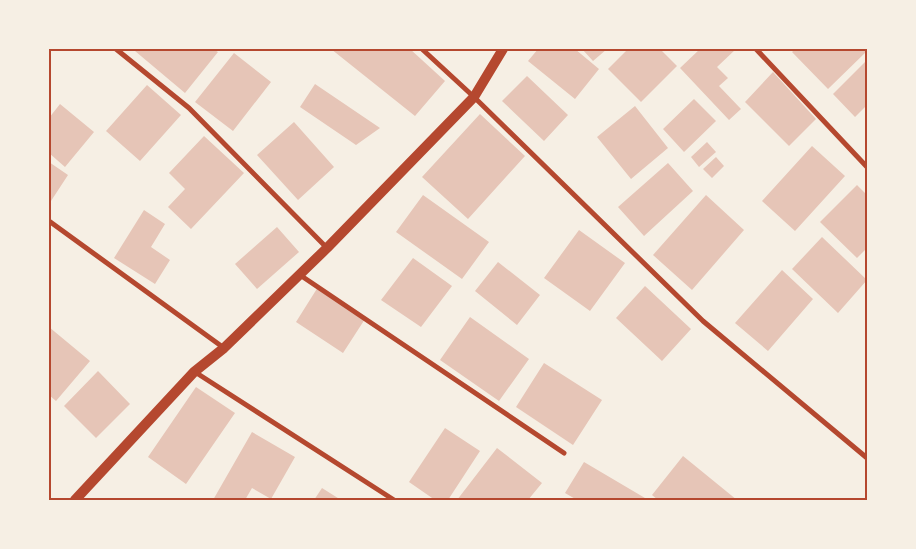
<svg xmlns="http://www.w3.org/2000/svg" width="916" height="549" font-family="Lora,serif">
  <style>
    .building { fill: #e6c5b7 }
    .lines { fill: none; stroke-linecap: round; stroke-linejoin: round }
    .minor { stroke: #b5482f; stroke-width: 5 }
    .secondary { stroke: #b5482f; stroke-width: 10 }
    .neatline { fill: none; stroke: #b5482f; stroke-width: 2 }
  </style>
  <rect width="100%" height="100%" fill="#f6efe4"/>
  <path class="building" d="M 137,49 L 213,49 L 218,52 L 185,93 L 135,51 Z
    M 331,49 L 410,49 L 445,81 L 415,116 Z
    M 538,49 L 575,49 L 599,69 L 575,99 L 528,61 Z
    M 582,49 L 607,49 L 593,61 Z
    M 628,49 L 660,49 L 677,66 L 641,102 L 608,69 Z
    M 700,49 L 736,49 L 717,67 L 728,78 L 719,86 L 741,109 L 729,120 L 680,68 Z
    M 795,49 L 867,49 L 867,51 L 828,89 L 792,52 Z
    M 234,53 L 271,82 L 233,131 L 195,102 Z
    M 867,60 L 867,105 L 855,117 L 833,94 Z
    M 773,72 L 816,119 L 789,146 L 745,102 Z
    M 527,76 L 568,115 L 544,141 L 502,101 Z
    M 315,84 L 380,128 L 356,145 L 300,107 Z
    M 147,85 L 181,115 L 140,161 L 106,131 Z
    M 694,99 L 716,121 L 684,152 L 663,129 Z
    M 60,104 L 94,132 L 65,167 L 49,153 L 49,118 Z
    M 635,106 L 668,148 L 631,179 L 597,137 Z
    M 480,114 L 525,156 L 468,219 L 422,177 Z
    M 294,122 L 334,167 L 298,200 L 257,155 Z
    M 204,136 L 244,173 L 191,229 L 168,207 L 185,189 L 169,173 Z
    M 707,142 L 716,152 L 699,167 L 691,157 Z
    M 812,146 L 845,176 L 795,231 L 762,201 Z
    M 716,157 L 724,166 L 712,178 L 703,169 Z
    M 49,162 L 68,175 L 51,201 L 49,200 Z
    M 668,163 L 693,191 L 644,236 L 618,207 Z
    M 857,185 L 867,195 L 867,248 L 857,258 L 820,222 Z
    M 423,195 L 489,242 L 462,279 L 396,232 Z
    M 706,195 L 744,230 L 692,290 L 653,255 Z
    M 144,210 L 165,224 L 151,247 L 170,260 L 155,284 L 114,258 Z
    M 277,227 L 299,252 L 257,289 L 235,264 Z
    M 579,230 L 625,263 L 590,311 L 544,278 Z
    M 822,237 L 867,280 L 838,313 L 792,269 Z
    M 413,258 L 452,286 L 421,327 L 381,300 Z
    M 498,262 L 540,295 L 517,325 L 475,291 Z
    M 782,270 L 813,299 L 768,351 L 735,323 Z
    M 645,286 L 691,329 L 662,361 L 616,318 Z
    M 318,287 L 365,319 L 343,353 L 296,322 Z
    M 470,317 L 529,359 L 499,401 L 440,360 Z
    M 49,327 L 90,361 L 56,401 L 49,395 Z
    M 544,363 L 602,400 L 573,445 L 516,407 Z
    M 98,371 L 130,404 L 96,438 L 64,406 Z
    M 196,387 L 235,413 L 186,484 L 148,457 Z
    M 445,428 L 480,451 L 448,500 L 435,500 L 409,482 Z
    M 252,432 L 295,457 L 271,499 L 252,488 L 245,500 L 213,500 Z
    M 497,448 L 542,483 L 528,500 L 457,500 Z
    M 683,456 L 737,500 L 658,500 L 652,495 Z
    M 584,462 L 645,498 L 644,500 L 577,500 L 565,493 Z
    M 322,488 L 341,500 L 314,500 Z"/>
  <g class="lines">
    <path class="minor" d="M 116,49 L 189,108 L 327,248
      M 422,49 L 474,97 L 703,321 L 867,458
      M 756,49 L 867,167
      M 49,221 L 224,348
      M 300,275 L 564,453
      M 195,372 L 394,500"/>
    <path class="secondary" d="M 75,500 L 194,372 L 224,348 L 327,248 L 474,97 L 503,49"/>
  </g>
  <rect width="916" height="549" fill="none" stroke="#f6efe4" stroke-width="100"/>
  <rect x="50" y="50" width="816" height="449" class="neatline"/>
</svg>
